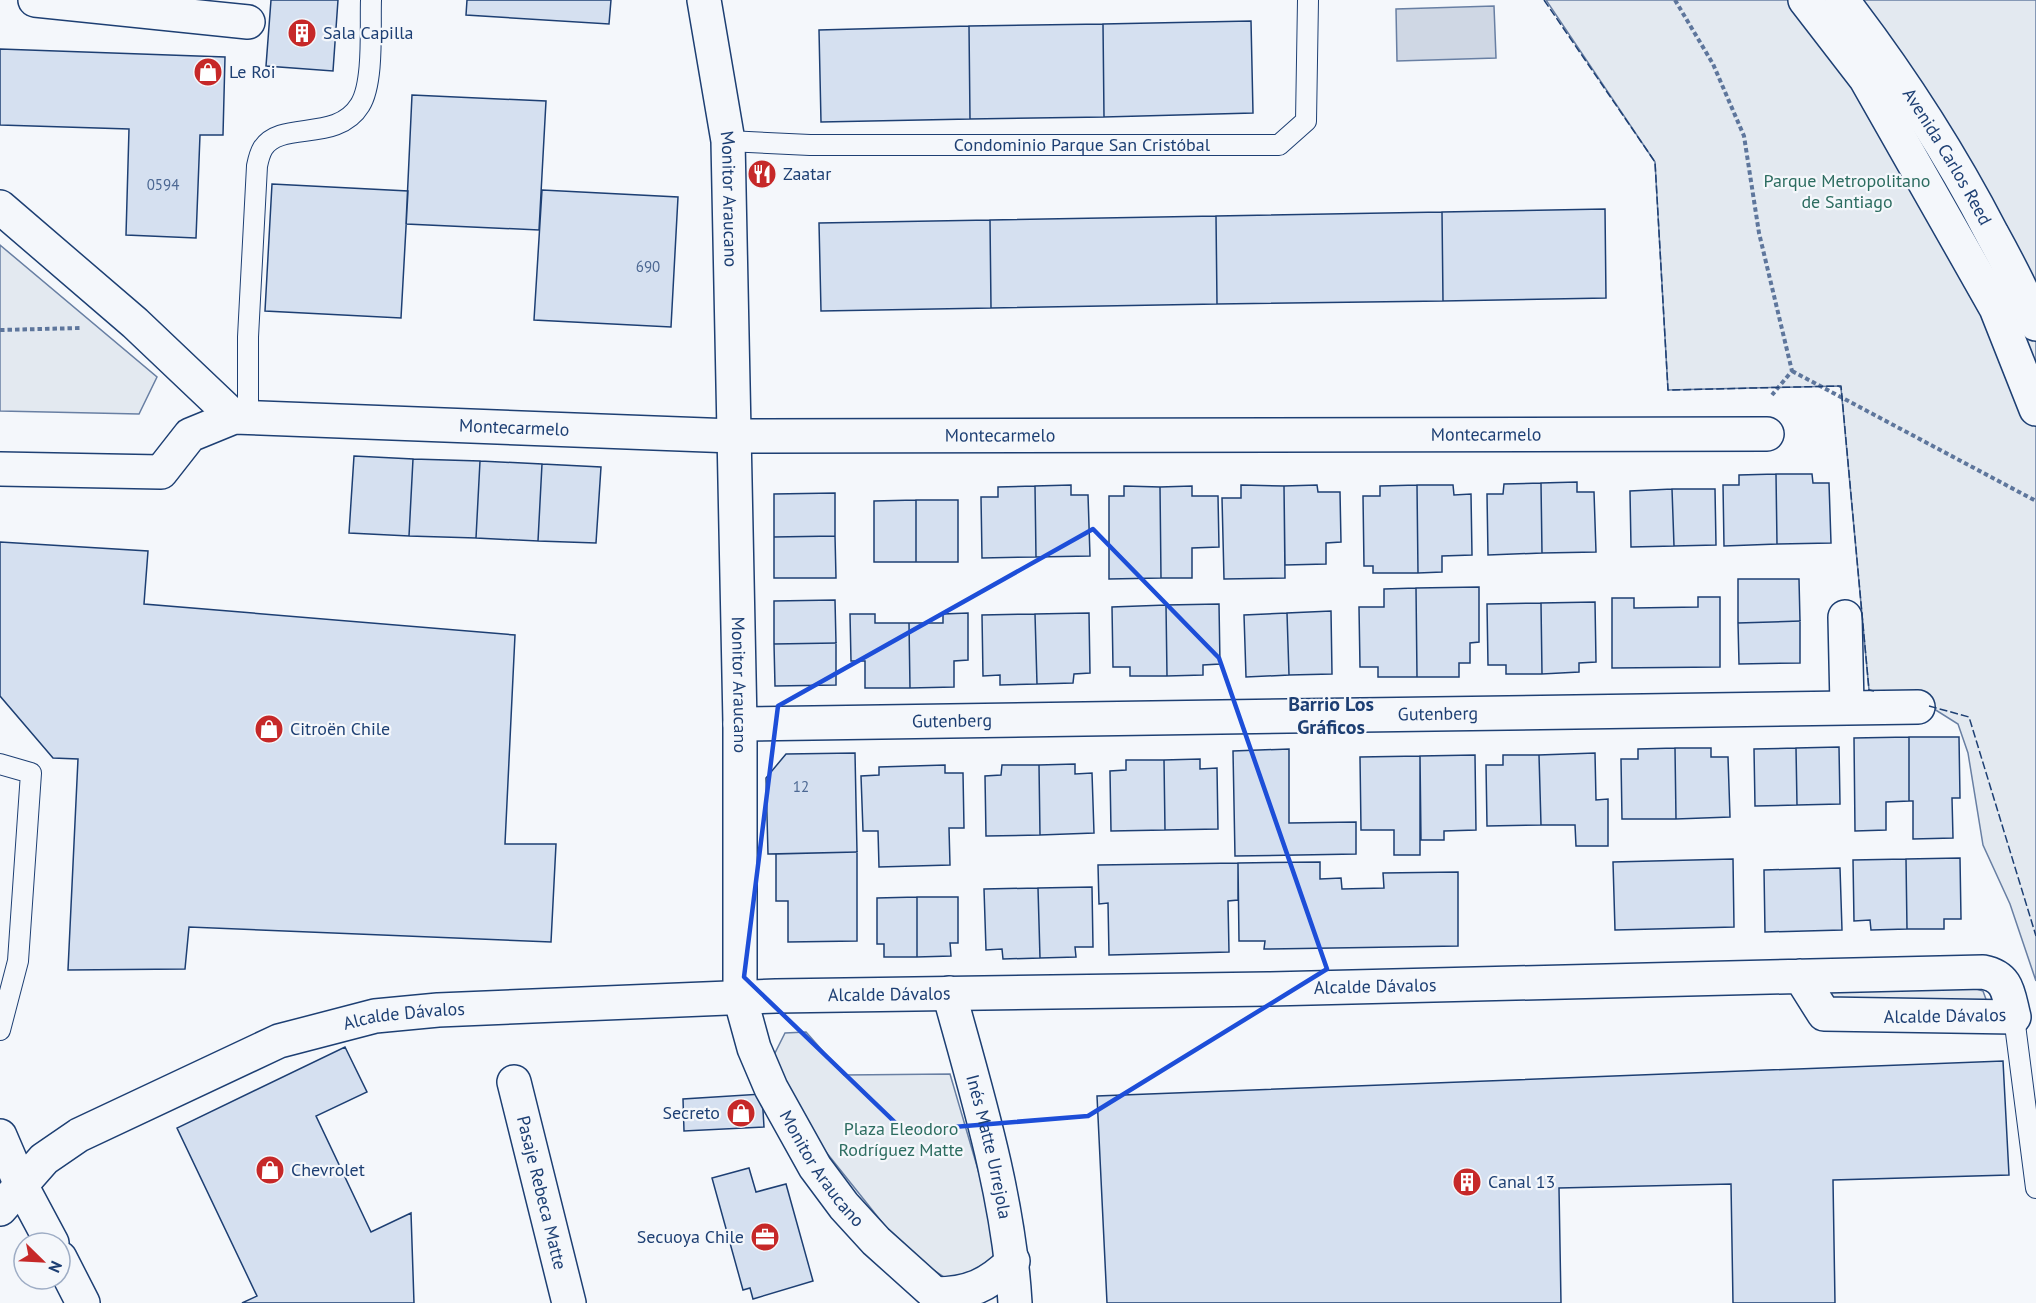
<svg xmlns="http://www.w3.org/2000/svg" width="2036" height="1303" font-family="'PT Sans',sans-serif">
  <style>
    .green { fill: #e3e9f0; stroke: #687fa3; stroke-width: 1.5 }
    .water { fill: #cfd7e4; stroke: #687fa3; stroke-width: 1.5 }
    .building { fill: #d5e0f0; stroke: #1d3f73; stroke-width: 1.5 }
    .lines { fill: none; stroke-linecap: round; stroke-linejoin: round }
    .lane-casing { stroke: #1d3f73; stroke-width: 22 }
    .street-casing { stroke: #1d3f73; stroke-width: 36 }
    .primary-casing { stroke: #1d3f73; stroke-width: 36 }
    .path { stroke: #5e769c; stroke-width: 4; stroke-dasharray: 4.5 3; stroke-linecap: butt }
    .lane { stroke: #f4f7fb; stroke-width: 20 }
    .street { stroke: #f4f7fb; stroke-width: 33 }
    .primary { stroke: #f4f7fb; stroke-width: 33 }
    .fence { stroke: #1d3f73; stroke-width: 1.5; stroke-dasharray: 8 3; stroke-linecap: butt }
    .marked { fill: none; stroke: #1d4ed8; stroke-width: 4.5; stroke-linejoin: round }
    .labels { text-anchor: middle; stroke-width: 4.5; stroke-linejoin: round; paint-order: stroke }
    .number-label { font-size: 15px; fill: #4b6792 }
    .poi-label { font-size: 18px; fill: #1d3f73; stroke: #f4f7fb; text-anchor: start }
    .street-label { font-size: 18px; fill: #1d3f73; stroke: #f4f7fb }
    .park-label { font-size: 18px; fill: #2c6c60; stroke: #f4f7fb }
    .neighbourhood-label { font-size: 20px; font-weight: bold; fill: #1d3f73; stroke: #f4f7fb }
  </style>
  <rect width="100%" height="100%" fill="#f4f7fb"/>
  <path class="green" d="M 1546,0 L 2036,0 L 2036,981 L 2010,904 L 1983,845 L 1968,753 L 1958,724 L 1931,707 L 1869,690 L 1841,388 L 1838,386 L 1668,390 L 1655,162 Z
    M 0,245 L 157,377 L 139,414 L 0,411 Z
    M 1970,987 L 1983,991 L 1987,1002 L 1834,1001 L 1824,989 Z
    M 806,1032 L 844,1075 L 950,1074 L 1000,1245 L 993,1265 L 956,1285 L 932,1269 L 889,1231 L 814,1137 L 772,1059 L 785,1033 Z"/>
  <path class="water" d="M 1494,6 L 1496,58 L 1397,61 L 1396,9 Z"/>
  <path class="building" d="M 271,0 L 338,0 L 333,71 L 266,66 Z
    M 467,0 L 611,0 L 609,24 L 466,15 Z
    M 1251,21 L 1253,113 L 1104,117 L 1103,24 Z
    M 1103,24 L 1104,117 L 970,119 L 969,26 Z
    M 969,26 L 970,119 L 821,122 L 819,30 Z
    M 0,49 L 225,57 L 223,135 L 200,135 L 196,238 L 126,235 L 129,129 L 0,125 Z
    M 412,95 L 546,101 L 539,230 L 406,224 Z
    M 272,184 L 408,191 L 401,318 L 265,311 Z
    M 542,190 L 678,197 L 671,327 L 534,320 Z
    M 1605,209 L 1606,298 L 1443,301 L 1442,212 Z
    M 1442,212 L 1443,301 L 1217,304 L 1216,216 Z
    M 1216,216 L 1217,304 L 991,308 L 990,220 Z
    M 990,220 L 991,308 L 821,311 L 819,223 Z
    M 354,456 L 413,459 L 409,536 L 349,533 Z
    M 413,459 L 480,461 L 476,538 L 409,536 Z
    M 480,461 L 542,464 L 538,541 L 476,538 Z
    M 542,464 L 601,467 L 596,543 L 538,541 Z
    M 1776,474 L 1812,474 L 1813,483 L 1829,483 L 1831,543 L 1777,544 Z
    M 1776,474 L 1777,544 L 1724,546 L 1723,485 L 1739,485 L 1739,475 Z
    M 1577,482 L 1577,492 L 1594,492 L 1596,552 L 1542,553 L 1541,483 Z
    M 1541,483 L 1542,553 L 1488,555 L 1487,494 L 1503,494 L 1504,484 Z
    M 1071,485 L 1071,495 L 1088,495 L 1090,556 L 1036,557 L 1035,486 Z
    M 1241,485 L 1284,486 L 1285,578 L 1224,579 L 1222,498 L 1241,498 Z
    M 1317,485 L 1318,492 L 1340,492 L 1341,542 L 1326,543 L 1326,564 L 1285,565 L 1284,486 Z
    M 1417,485 L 1418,573 L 1373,573 L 1373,566 L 1364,566 L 1363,496 L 1380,496 L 1380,486 Z
    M 1417,485 L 1453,485 L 1454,495 L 1471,494 L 1472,555 L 1442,556 L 1442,572 L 1418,573 Z
    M 1035,486 L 1036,557 L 982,558 L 981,497 L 998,497 L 998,487 Z
    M 1124,486 L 1160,487 L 1161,578 L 1109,579 L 1109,496 L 1124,496 Z
    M 1192,486 L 1192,496 L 1218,496 L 1219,547 L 1192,548 L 1192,578 L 1161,578 L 1160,487 Z
    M 1672,489 L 1715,489 L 1716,545 L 1674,546 Z
    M 1672,489 L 1674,546 L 1631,547 L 1630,491 Z
    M 835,493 L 835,536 L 774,537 L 774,494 Z
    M 916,500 L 958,500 L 958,562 L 916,562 Z
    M 916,500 L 916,562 L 874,562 L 874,501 Z
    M 835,536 L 836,578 L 774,578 L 774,537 Z
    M 0,542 L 148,551 L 144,604 L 515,635 L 505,844 L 556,844 L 551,942 L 189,927 L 185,969 L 68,970 L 78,759 L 53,758 L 0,696 Z
    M 1738,579 L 1799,579 L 1800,621 L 1738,623 Z
    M 1479,587 L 1479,642 L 1470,643 L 1470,663 L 1459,663 L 1459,677 L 1417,677 L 1416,588 Z
    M 1416,588 L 1417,677 L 1378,677 L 1378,667 L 1360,667 L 1359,607 L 1384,607 L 1384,589 Z
    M 1698,597 L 1720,597 L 1720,667 L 1612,668 L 1612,598 L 1634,598 L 1634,608 L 1698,607 Z
    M 835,600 L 836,643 L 774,644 L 774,601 Z
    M 1595,602 L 1596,662 L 1579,663 L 1579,672 L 1542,674 L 1541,603 Z
    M 1541,603 L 1542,674 L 1506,674 L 1506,665 L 1488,665 L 1487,604 Z
    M 1219,604 L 1220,664 L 1203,665 L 1203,675 L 1167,676 L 1166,605 Z
    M 1166,605 L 1167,676 L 1130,676 L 1130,667 L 1113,667 L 1112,607 Z
    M 1331,611 L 1332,674 L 1289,675 L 1287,613 Z
    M 968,613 L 968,660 L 954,661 L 954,687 L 910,688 L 909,623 L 943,623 L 943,614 Z
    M 1089,613 L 1090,673 L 1074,674 L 1073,683 L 1037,684 L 1035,614 Z
    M 1287,613 L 1289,675 L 1246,677 L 1244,615 Z
    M 850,614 L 875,614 L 875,623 L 909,623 L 910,688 L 865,688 L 865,661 L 851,661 Z
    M 1035,614 L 1037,684 L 1000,685 L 1000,675 L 983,676 L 982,615 Z
    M 1800,621 L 1800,663 L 1739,664 L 1738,623 Z
    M 836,643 L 836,685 L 775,686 L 774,644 Z
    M 1909,737 L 1909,801 L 1886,802 L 1886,830 L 1855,831 L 1854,738 Z
    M 1909,737 L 1959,737 L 1960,798 L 1952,798 L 1953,838 L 1913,839 L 1913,801 L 1909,801 Z
    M 1839,747 L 1840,804 L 1797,805 L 1796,748 Z
    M 1675,748 L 1711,748 L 1711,757 L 1728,757 L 1730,817 L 1676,819 Z
    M 1675,748 L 1676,819 L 1622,819 L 1621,759 L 1638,759 L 1638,749 Z
    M 1796,748 L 1797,805 L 1755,806 L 1754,749 Z
    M 1289,749 L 1289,823 L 1356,822 L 1356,854 L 1235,856 L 1233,751 Z
    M 855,753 L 857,852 L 768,854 L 766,778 L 786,754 Z
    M 1595,753 L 1596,800 L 1608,799 L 1608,846 L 1576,846 L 1575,825 L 1541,825 L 1539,755 Z
    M 1475,755 L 1476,830 L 1444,831 L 1444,840 L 1421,840 L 1420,756 Z
    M 1503,755 L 1539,755 L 1541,825 L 1487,826 L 1486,765 L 1503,765 Z
    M 1420,756 L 1420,855 L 1394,855 L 1394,830 L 1361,830 L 1360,757 Z
    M 1200,759 L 1200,769 L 1217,768 L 1218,829 L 1165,830 L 1164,760 Z
    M 1126,760 L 1164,760 L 1165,830 L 1111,831 L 1110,771 L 1126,770 Z
    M 1075,764 L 1075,774 L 1092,773 L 1094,833 L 1040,835 L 1039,765 Z
    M 945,765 L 945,773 L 963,773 L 964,828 L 949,828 L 950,865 L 879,867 L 878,831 L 863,831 L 861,776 L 879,775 L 879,767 Z
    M 1002,765 L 1039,765 L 1040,835 L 986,836 L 985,776 L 1001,775 Z
    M 857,852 L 857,941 L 788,942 L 788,901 L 776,901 L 776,854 Z
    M 1960,858 L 1961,919 L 1944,919 L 1944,929 L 1907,929 L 1906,859 Z
    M 1733,859 L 1734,927 L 1615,930 L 1613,862 Z
    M 1906,859 L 1907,929 L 1871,930 L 1870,920 L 1854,921 L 1853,860 Z
    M 1320,862 L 1320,879 L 1341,878 L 1342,889 L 1384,888 L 1383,873 L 1458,872 L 1458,946 L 1264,949 L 1265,941 L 1239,941 L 1238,863 Z
    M 1238,863 L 1238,900 L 1228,901 L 1229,952 L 1109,955 L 1108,903 L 1099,904 L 1098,865 Z
    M 1840,868 L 1842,930 L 1765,932 L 1764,870 Z
    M 1092,887 L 1093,947 L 1075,947 L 1076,957 L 1040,958 L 1038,888 Z
    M 1038,888 L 1040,958 L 1003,959 L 1002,949 L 986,950 L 984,889 Z
    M 917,897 L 958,897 L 958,943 L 950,943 L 951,956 L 917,957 Z
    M 917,897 L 917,957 L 884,957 L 884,944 L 877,944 L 877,898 Z
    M 345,1047 L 367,1092 L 316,1116 L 371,1232 L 411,1213 L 414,1303 L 242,1303 L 257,1296 L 177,1128 Z
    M 2003,1061 L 2009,1175 L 1833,1180 L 1835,1303 L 1733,1303 L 1731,1184 L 1559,1188 L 1561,1303 L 1107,1303 L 1097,1096 Z
    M 762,1094 L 764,1127 L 684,1131 L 683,1099 Z
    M 749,1168 L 756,1192 L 786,1184 L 813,1281 L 753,1299 L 750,1288 L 743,1290 L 712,1178 Z"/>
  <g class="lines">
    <g class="lane-casing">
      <g id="lane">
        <path id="s1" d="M 728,141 L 810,145 L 1279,145 L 1306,121 L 1308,0"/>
        <path d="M 248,418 L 248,337 L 257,166 C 258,161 260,153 263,148 C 281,120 337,143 360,105 C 374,83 370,27 371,0"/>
        <path d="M 0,764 L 31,773 L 18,961 L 0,1030"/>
        <path d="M 2014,1017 L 2036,1188"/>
      </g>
    </g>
    <g class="street-casing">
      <g id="street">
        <path d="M 35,0 L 248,22"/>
        <path id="s2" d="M 704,0 L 728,141 L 740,724 L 740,997 L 754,1048 L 771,1088 L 815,1167 L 844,1206 L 876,1241 L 945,1303"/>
        <path d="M 1805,0 L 1866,79 L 1996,308 L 2036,409"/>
        <path id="s3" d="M 1842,0 C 1899,74 1949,151 1992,234 C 2008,263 2024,293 2036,324"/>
        <path d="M 0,207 L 135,323 L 234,417"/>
        <path id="s4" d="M 0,469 L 161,472 L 190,435 L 234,417 L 733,436 L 1767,434"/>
        <path d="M 1845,617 L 1847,706"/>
        <path id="s5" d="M 740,724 L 1918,707"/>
        <path id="s6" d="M 949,993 C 977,1094 1009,1198 1015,1303"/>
        <path id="s7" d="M 514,1082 L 569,1303"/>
        <path id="s8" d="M 0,1209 L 44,1159 L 79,1135 L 279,1041 L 375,1016 L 438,1010 L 776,996 L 1268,989 L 1983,972 C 2009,977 2008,994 2014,1017 L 1824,1014 L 1800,976"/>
        <path d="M 935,1294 C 969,1294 989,1285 1013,1261"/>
      </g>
    </g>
    <g class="primary-casing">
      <path id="primary" d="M 0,1136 L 21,1185 L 52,1243
        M 60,1258 L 83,1303"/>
    </g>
    <path class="path" d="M 1675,0 L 1713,64 L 1744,136 L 1759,233 L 1792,371 L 1772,395
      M 0,330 L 80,328
      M 1792,371 L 2036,501"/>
    <use href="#lane" class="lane"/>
    <use href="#street" class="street"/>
    <use href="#primary" class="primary"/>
    <path class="fence" d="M 1544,0 L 1655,162 L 1668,390 L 1841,386 L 1869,690 L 1874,691
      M 1929,706 L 1969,717 L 2036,936"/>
  </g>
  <path class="marked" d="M 1093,529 L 1219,658 L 1327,969 L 1088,1116 L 904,1131 L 744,977 L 778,706 Z"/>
  <defs>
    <g id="building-disc" transform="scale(1.5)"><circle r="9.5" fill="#c62828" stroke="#f4f7fb"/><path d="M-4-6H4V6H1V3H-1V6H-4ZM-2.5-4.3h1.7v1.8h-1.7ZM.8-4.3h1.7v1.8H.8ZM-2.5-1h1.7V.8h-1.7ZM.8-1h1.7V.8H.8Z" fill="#fff"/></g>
    <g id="shop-disc" transform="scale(1.5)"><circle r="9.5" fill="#c62828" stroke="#f4f7fb"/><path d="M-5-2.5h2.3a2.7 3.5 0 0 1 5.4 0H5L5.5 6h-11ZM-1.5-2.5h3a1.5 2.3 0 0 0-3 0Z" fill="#fff"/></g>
    <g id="restaurant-disc" transform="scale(1.5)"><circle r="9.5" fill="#c62828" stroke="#f4f7fb"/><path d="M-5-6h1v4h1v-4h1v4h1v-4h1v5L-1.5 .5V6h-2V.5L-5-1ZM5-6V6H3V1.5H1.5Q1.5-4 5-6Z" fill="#fff"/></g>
    <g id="office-disc" transform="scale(1.5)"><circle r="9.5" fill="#c62828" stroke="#f4f7fb"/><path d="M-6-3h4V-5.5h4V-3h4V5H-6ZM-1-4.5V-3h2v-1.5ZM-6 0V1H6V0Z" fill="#fff"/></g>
  </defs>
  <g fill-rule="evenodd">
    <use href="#building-disc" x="302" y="33"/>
    <use href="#shop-disc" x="208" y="72"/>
    <use href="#restaurant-disc" x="762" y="174"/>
    <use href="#shop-disc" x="269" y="729"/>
    <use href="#shop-disc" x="741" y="1113"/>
    <use href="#shop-disc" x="270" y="1170"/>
    <use href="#building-disc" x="1467" y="1182"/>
    <use href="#office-disc" x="765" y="1237"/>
  </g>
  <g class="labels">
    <g class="number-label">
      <text x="163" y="190">0594</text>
      <text x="648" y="272">690</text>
      <text x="801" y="792">12</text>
    </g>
    <g class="poi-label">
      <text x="323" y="39">Sala Capilla</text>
      <text x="229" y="78">Le Roi</text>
      <text x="783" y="180">Zaatar</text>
      <text x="290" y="735">Citroën Chile</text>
      <text x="720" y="1119" text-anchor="end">Secreto</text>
      <text x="291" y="1176">Chevrolet</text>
      <text x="1488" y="1188">Canal 13</text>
      <text x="744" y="1243" text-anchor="end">Secuoya Chile</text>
    </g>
    <g class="street-label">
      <text dy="6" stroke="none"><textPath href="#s1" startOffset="354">Condominio Parque San Cristóbal</textPath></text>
      <text dy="6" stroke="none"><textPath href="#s3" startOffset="189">Avenida Carlos Reed</textPath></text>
      <text dy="6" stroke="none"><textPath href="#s2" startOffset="201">Monitor Araucano</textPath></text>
      <text dy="6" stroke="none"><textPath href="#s4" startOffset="536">Montecarmelo</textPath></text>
      <text dy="6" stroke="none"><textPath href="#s4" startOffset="1508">Montecarmelo</textPath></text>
      <text dy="6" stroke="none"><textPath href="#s4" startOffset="1022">Montecarmelo</textPath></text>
      <text dy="6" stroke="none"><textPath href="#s2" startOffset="687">Monitor Araucano</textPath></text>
      <text dy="6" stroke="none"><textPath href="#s5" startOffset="698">Gutenberg</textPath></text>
      <text dy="6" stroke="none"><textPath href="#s5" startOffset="212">Gutenberg</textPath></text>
      <text dy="6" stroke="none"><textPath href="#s8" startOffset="1430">Alcalde Dávalos</textPath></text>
      <text dy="6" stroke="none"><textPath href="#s8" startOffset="944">Alcalde Dávalos</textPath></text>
      <text transform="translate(1945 1016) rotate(-1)" y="6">Alcalde Dávalos</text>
      <text dy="6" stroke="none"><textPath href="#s8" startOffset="458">Alcalde Dávalos</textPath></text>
      <text dy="6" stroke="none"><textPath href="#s6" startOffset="159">Inés Matte Urrejola</textPath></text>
      <text dy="6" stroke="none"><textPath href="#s2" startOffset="1191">Monitor Araucano</textPath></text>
      <text dy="6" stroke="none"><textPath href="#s7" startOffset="114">Pasaje Rebeca Matte</textPath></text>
    </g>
    <g class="park-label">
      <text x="1847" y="187">Parque Metropolitano<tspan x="1847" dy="21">de Santiago</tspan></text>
      <text x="901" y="1135">Plaza Eleodoro<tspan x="901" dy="21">Rodríguez Matte</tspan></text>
    </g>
    <g class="neighbourhood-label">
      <text x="1331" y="711">Barrio Los<tspan x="1331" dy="23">Gráficos</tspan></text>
    </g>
  </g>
  <g transform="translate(42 1261) rotate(114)"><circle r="28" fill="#f4f7fb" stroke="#9eadc5" stroke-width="1.5"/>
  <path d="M0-4.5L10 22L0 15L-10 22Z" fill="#c62828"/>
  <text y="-9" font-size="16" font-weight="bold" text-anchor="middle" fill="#1d3f73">N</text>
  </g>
</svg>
